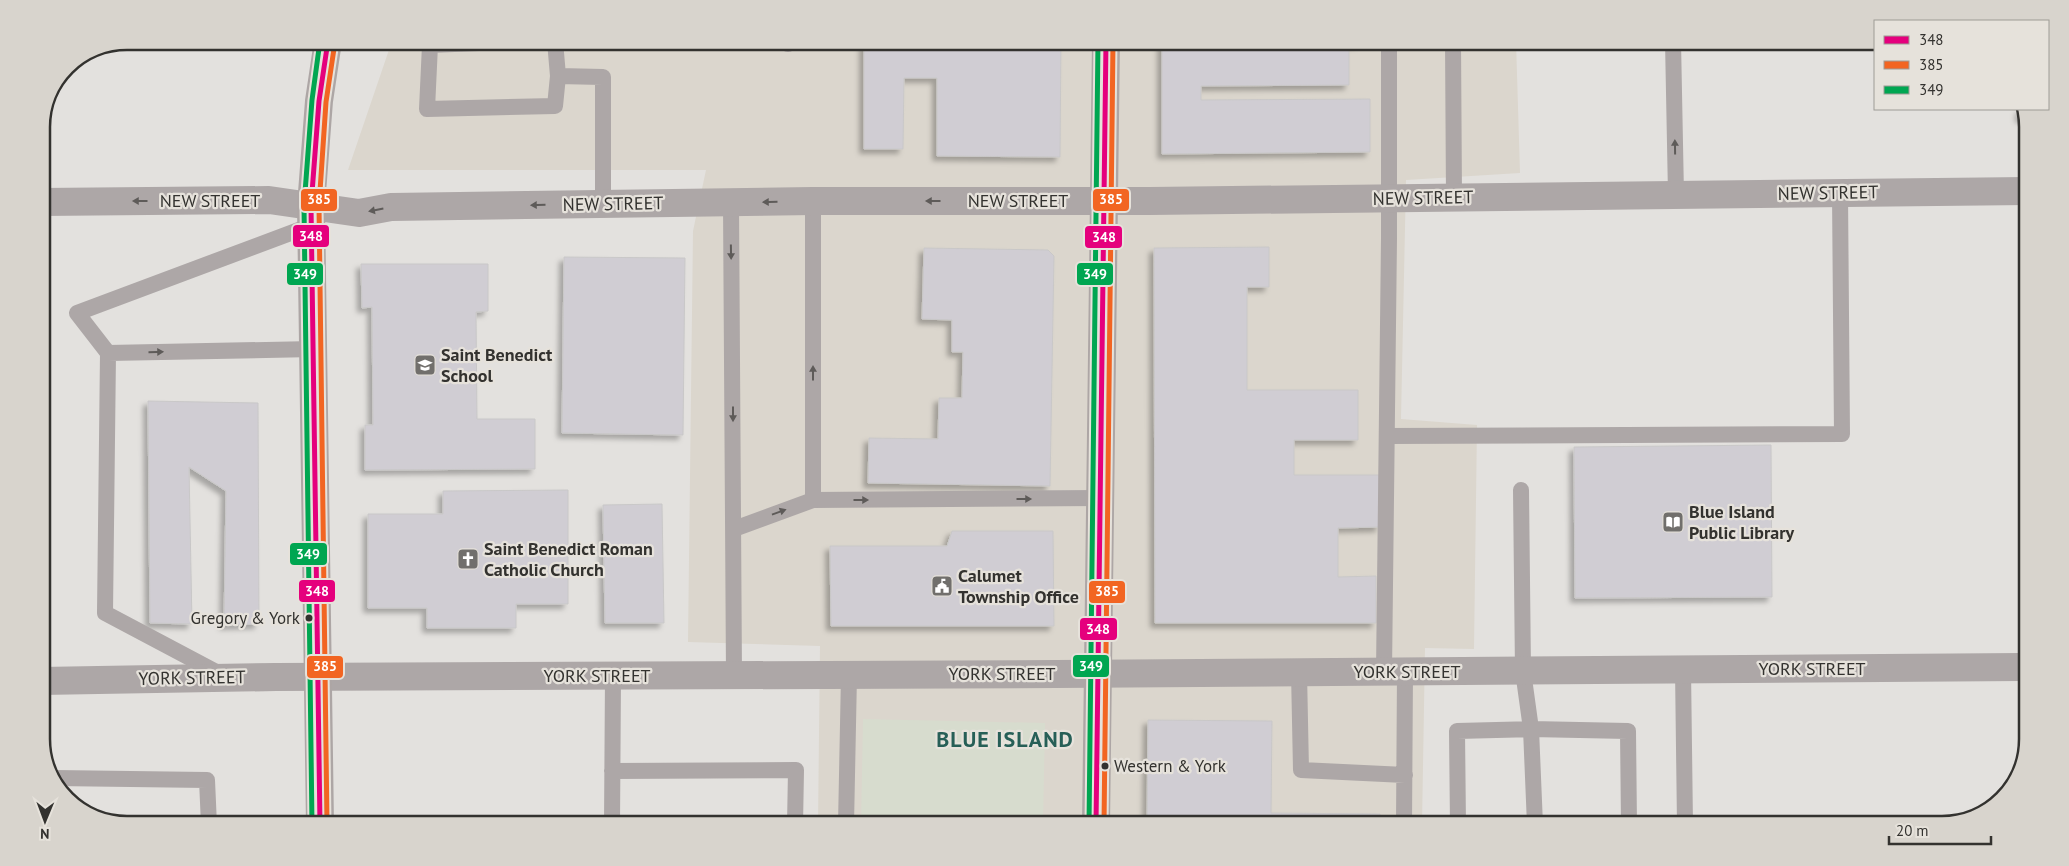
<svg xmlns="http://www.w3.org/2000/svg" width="2069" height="866" font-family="'PT Sans',sans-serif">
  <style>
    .built { fill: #dbd6cd }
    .green { fill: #d7dcce }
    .building { fill: #d0cdd3; stroke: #c9c8c8; filter: url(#shadow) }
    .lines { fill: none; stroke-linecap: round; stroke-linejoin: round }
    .service { stroke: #ada7a7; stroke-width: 16 }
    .minor { stroke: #ada7a7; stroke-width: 28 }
    .secondary { stroke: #ada6a5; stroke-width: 28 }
    .bus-1-casing { stroke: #e6e2db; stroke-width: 9 }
    .bus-2-casing { stroke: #e6e2db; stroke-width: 9 }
    .bus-3-casing { stroke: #e6e2db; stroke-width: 9 }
    .bus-1 { stroke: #e5007d; stroke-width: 5 }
    .bus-2 { stroke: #f26522; stroke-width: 5 }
    .bus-3 { stroke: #00a651; stroke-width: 5 }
    .oneway { fill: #5e5b59 }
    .bus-dot { fill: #33322f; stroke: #e6e2db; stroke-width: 2 }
    .labels { text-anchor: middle; stroke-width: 4.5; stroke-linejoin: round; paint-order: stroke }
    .bus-label { font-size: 17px; fill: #33322f; stroke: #e6e2db; text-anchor: end }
    .street-label { font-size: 18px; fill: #33322f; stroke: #e6e2db }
    .poi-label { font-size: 18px; font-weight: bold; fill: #33322f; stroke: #e6e2db; text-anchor: start }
    .district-label { font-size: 22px; font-weight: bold; letter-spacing: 1px; fill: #275f57; stroke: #e6e2db }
    .rim { fill: none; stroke: #33322f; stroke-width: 2.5 }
    .line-badge { stroke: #e6e2db; stroke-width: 2 }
    .badge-label { font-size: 14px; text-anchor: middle; font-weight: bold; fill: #fff }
  </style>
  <defs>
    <filter id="shadow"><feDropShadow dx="-4.5" dy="4.5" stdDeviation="2.5" flood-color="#0004"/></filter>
  </defs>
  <rect width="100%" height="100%" fill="#e3e1de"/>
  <path class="built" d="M 392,41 L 1516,41 L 1520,173 L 1406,180 L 1401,419 L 1477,425 L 1474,649 L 1425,648 L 1422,825 L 818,825 L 820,646 L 688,642 L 693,231 L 706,170 L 348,170 Z"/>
  <path class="green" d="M 863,719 L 1045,723 L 1043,825 L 861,825 Z"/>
  <path class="building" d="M 864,41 L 1061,41 L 1060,157 L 937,156 L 937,78 L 904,78 L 903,149 L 864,149 Z
    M 1162,41 L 1360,41 L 1360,43 L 1349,43 L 1349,85 L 1201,86 L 1201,100 L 1370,99 L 1370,152 L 1162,154 Z
    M 2020,109 L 2023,109 L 2026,118 L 2020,118 Z
    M 1269,247 L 1269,287 L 1247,287 L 1247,390 L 1358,390 L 1358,440 L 1294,440 L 1294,475 L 1379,475 L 1380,527 L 1338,528 L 1338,577 L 1376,576 L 1376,623 L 1155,623 L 1154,248 Z
    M 924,248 L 1048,250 L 1054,256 L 1050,486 L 868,483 L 869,438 L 938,439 L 939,398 L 962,398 L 963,352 L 952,352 L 952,320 L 922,319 Z
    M 564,257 L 685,258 L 683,435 L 562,433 Z
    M 361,264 L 488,264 L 488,311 L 476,312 L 477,419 L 535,419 L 535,469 L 365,470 L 365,425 L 373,425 L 372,307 L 362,308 Z
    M 148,401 L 258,403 L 259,624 L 224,625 L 226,491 L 189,467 L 192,624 L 150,623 Z
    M 1771,445 L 1772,597 L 1575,598 L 1574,447 Z
    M 568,490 L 568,604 L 516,604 L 516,628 L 427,628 L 427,608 L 368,608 L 368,514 L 443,514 L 443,491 Z
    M 662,504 L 664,623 L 605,623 L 603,505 Z
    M 952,531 L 1053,531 L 1054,626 L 831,626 L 830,546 L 947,546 Z
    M 1148,720 L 1272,721 L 1271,813 L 1380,814 L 1380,825 L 1147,825 Z"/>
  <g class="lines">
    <path class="service" d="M 529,41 L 430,45 L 427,109 L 555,106 L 558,76 L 555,41
      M 1453,41 L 1454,198
      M 1673,41 L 1676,195
      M 788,44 L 788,41
      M 558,76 L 603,77 L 603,204
      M 731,203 L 734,676
      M 108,353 L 314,349
      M 1387,436 L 1842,434 L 1840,193
      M 1521,490 L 1523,671 L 1531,729 L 1628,731 L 1629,825
      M 813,500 L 1101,498
      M 734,529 L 813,500 L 813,201
      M 1683,669 L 1685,825
      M 1299,672 L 1301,770 L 1405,775
      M 1384,672 L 1389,238 L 1389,41
      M 222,675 L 105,613 L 108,353 L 77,313 L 312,225
      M 612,771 L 796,770 L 795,825
      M 54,778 L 207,780 L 209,825
      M 612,825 L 613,676
      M 846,825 L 849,675
      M 1404,825 L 1405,672
      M 1458,825 L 1457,731 L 1531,729 L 1535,825"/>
    <path class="minor" d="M 41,202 L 269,200 L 359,213 L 391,207 L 813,201 L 1150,201 L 2027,191
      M 41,681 L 276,677 L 1056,674 L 2022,667"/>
    <path class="secondary" d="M 320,825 L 311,206 L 319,101 L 328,41
      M 1096,825 L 1106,41"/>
    <g class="bus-1-casing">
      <path id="bus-1" d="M 320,825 L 311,206 L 319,101 L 328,41
        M 1096,825 L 1106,41"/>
    </g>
    <g class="bus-2-casing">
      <path id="bus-2" d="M 327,825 L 319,206 L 326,102 L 335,42
        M 1104,825 L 1113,41"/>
    </g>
    <g class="bus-3-casing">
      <path id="bus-3" d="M 312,825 L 304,206 L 312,100 L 320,41
        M 1089,825 L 1098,41"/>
    </g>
    <use href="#bus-1" class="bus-1"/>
    <use href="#bus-2" class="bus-2"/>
    <use href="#bus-3" class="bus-3"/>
  </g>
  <defs><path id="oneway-solid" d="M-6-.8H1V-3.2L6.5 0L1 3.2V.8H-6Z" transform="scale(1.25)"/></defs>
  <g class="oneway">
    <use href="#oneway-solid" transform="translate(1675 147) rotate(-91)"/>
    <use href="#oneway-solid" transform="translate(140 201) rotate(180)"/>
    <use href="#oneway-solid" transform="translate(933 201) rotate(180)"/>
    <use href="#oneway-solid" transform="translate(770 202) rotate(179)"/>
    <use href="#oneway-solid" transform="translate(538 205) rotate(179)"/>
    <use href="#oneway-solid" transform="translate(376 210) rotate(169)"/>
    <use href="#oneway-solid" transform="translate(731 252) rotate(89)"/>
    <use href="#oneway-solid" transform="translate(156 352) rotate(-1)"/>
    <use href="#oneway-solid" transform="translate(813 373) rotate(-90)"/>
    <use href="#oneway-solid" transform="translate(733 414) rotate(90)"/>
    <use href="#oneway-solid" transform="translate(1024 499)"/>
    <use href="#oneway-solid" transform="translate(861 500)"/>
    <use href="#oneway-solid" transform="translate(779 512) rotate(-20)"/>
  </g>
  <defs>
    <g id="school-square" transform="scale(1.125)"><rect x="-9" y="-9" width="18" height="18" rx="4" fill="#716f6c" stroke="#e6e2db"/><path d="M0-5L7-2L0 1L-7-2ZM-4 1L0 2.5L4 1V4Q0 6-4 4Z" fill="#fff"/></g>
    <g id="library-square" transform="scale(1.125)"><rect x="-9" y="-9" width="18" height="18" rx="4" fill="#716f6c" stroke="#e6e2db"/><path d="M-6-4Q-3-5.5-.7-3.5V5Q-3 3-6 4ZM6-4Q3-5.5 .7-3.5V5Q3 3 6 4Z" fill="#fff"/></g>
    <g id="church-square" transform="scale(1.125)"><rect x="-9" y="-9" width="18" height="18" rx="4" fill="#716f6c" stroke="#e6e2db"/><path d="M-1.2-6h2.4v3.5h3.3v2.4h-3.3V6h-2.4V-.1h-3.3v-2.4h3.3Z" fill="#fff"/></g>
    <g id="civic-square" transform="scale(1.125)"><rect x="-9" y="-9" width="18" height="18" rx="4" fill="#716f6c" stroke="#e6e2db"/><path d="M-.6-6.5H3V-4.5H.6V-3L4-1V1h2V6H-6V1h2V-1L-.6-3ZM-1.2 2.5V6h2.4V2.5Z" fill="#fff"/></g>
  </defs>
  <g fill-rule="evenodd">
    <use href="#school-square" x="425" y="365"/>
    <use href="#library-square" x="1673" y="522"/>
    <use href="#church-square" x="468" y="559"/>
    <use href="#civic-square" x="942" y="586"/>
  </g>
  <g class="bus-dot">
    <circle cx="309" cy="618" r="4.5"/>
    <circle cx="1105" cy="766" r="4.5"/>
  </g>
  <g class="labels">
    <g class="bus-label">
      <text x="300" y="624">Gregory &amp; York</text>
      <text x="1114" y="772" text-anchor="start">Western &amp; York</text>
    </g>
    <g class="street-label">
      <text transform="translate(1828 193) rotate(-1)" y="6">NEW STREET</text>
      <text transform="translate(1423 198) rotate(-1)" y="6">NEW STREET</text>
      <text x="210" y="207">NEW STREET</text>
      <text x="1018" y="207">NEW STREET</text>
      <text transform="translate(613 204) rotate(-1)" y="6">NEW STREET</text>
      <text x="1812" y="675">YORK STREET</text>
      <text x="1407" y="678">YORK STREET</text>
      <text x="1002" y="680">YORK STREET</text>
      <text x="597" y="682">YORK STREET</text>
      <text transform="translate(192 678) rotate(-1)" y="6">YORK STREET</text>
    </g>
    <g class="poi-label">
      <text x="441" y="361">Saint Benedict<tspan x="441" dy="21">School</tspan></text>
      <text x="1689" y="518">Blue Island<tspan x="1689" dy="21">Public Library</tspan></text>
      <text x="484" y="555">Saint Benedict Roman<tspan x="484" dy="21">Catholic Church</tspan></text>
      <text x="958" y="582">Calumet<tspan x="958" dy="21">Township Office</tspan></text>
    </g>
    <g class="district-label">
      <text x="1005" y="747">BLUE ISLAND</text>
    </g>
  </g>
  <path d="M0 0H2069V866H0ZM127 50H1942A77 77 0 0 1 2019 127V739A77 77 0 0 1 1942 816H127A77 77 0 0 1 50 739V127A77 77 0 0 1 127 50Z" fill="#d8d4cd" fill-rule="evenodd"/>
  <path class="rim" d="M127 50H1942A77 77 0 0 1 2019 127V739A77 77 0 0 1 1942 816H127A77 77 0 0 1 50 739V127A77 77 0 0 1 127 50Z"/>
  <g class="line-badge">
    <rect x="1092" y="188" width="38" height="24" rx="5" fill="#f26522"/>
    <rect x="300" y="188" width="38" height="24" rx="5" fill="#f26522"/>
    <rect x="292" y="224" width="38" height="24" rx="5" fill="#e5007d"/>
    <rect x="1084" y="225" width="39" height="24" rx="5" fill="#e5007d"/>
    <rect x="286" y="262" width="38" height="24" rx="5" fill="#00a651"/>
    <rect x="1076" y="262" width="38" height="24" rx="5" fill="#00a651"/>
    <rect x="289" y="542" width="39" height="24" rx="5" fill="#00a651"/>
    <rect x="298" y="579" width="38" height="24" rx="5" fill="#e5007d"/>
    <rect x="1088" y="580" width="38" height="24" rx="5" fill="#f26522"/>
    <rect x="1079" y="617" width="39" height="24" rx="5" fill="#e5007d"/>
    <rect x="1072" y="654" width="38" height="24" rx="5" fill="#00a651"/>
    <rect x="306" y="655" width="38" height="24" rx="5" fill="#f26522"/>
  </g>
  <g class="badge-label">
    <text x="1111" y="204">385</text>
    <text x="319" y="204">385</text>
    <text x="311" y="241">348</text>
    <text x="1104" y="242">348</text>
    <text x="305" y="279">349</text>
    <text x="1095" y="279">349</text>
    <text x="308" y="559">349</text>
    <text x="317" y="596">348</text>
    <text x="1107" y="596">385</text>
    <text x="1098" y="634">348</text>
    <text x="1091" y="671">349</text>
    <text x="325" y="671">385</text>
  </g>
  <rect x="1874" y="20" width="175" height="90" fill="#e6e2db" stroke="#9e9c96"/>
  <rect x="1884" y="36" width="25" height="8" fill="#e5007d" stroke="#9e9c96"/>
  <text x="1919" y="45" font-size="15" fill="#33322f">348</text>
  <rect x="1884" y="61" width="25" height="8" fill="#f26522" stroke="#9e9c96"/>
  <text x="1919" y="70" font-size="15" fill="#33322f">385</text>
  <rect x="1884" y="86" width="25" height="8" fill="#00a651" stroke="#9e9c96"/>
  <text x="1919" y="95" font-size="15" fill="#33322f">349</text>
  <g transform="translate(45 821) rotate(181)" stroke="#e6e2db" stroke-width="4" paint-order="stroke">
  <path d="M0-4L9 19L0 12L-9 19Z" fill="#33322f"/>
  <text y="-8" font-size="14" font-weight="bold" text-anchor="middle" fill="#33322f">N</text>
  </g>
  <path d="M1889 836v8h102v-8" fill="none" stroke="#33322f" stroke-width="2.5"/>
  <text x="1896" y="836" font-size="15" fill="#33322f" stroke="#e6e2db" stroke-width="4" paint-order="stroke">20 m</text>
</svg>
